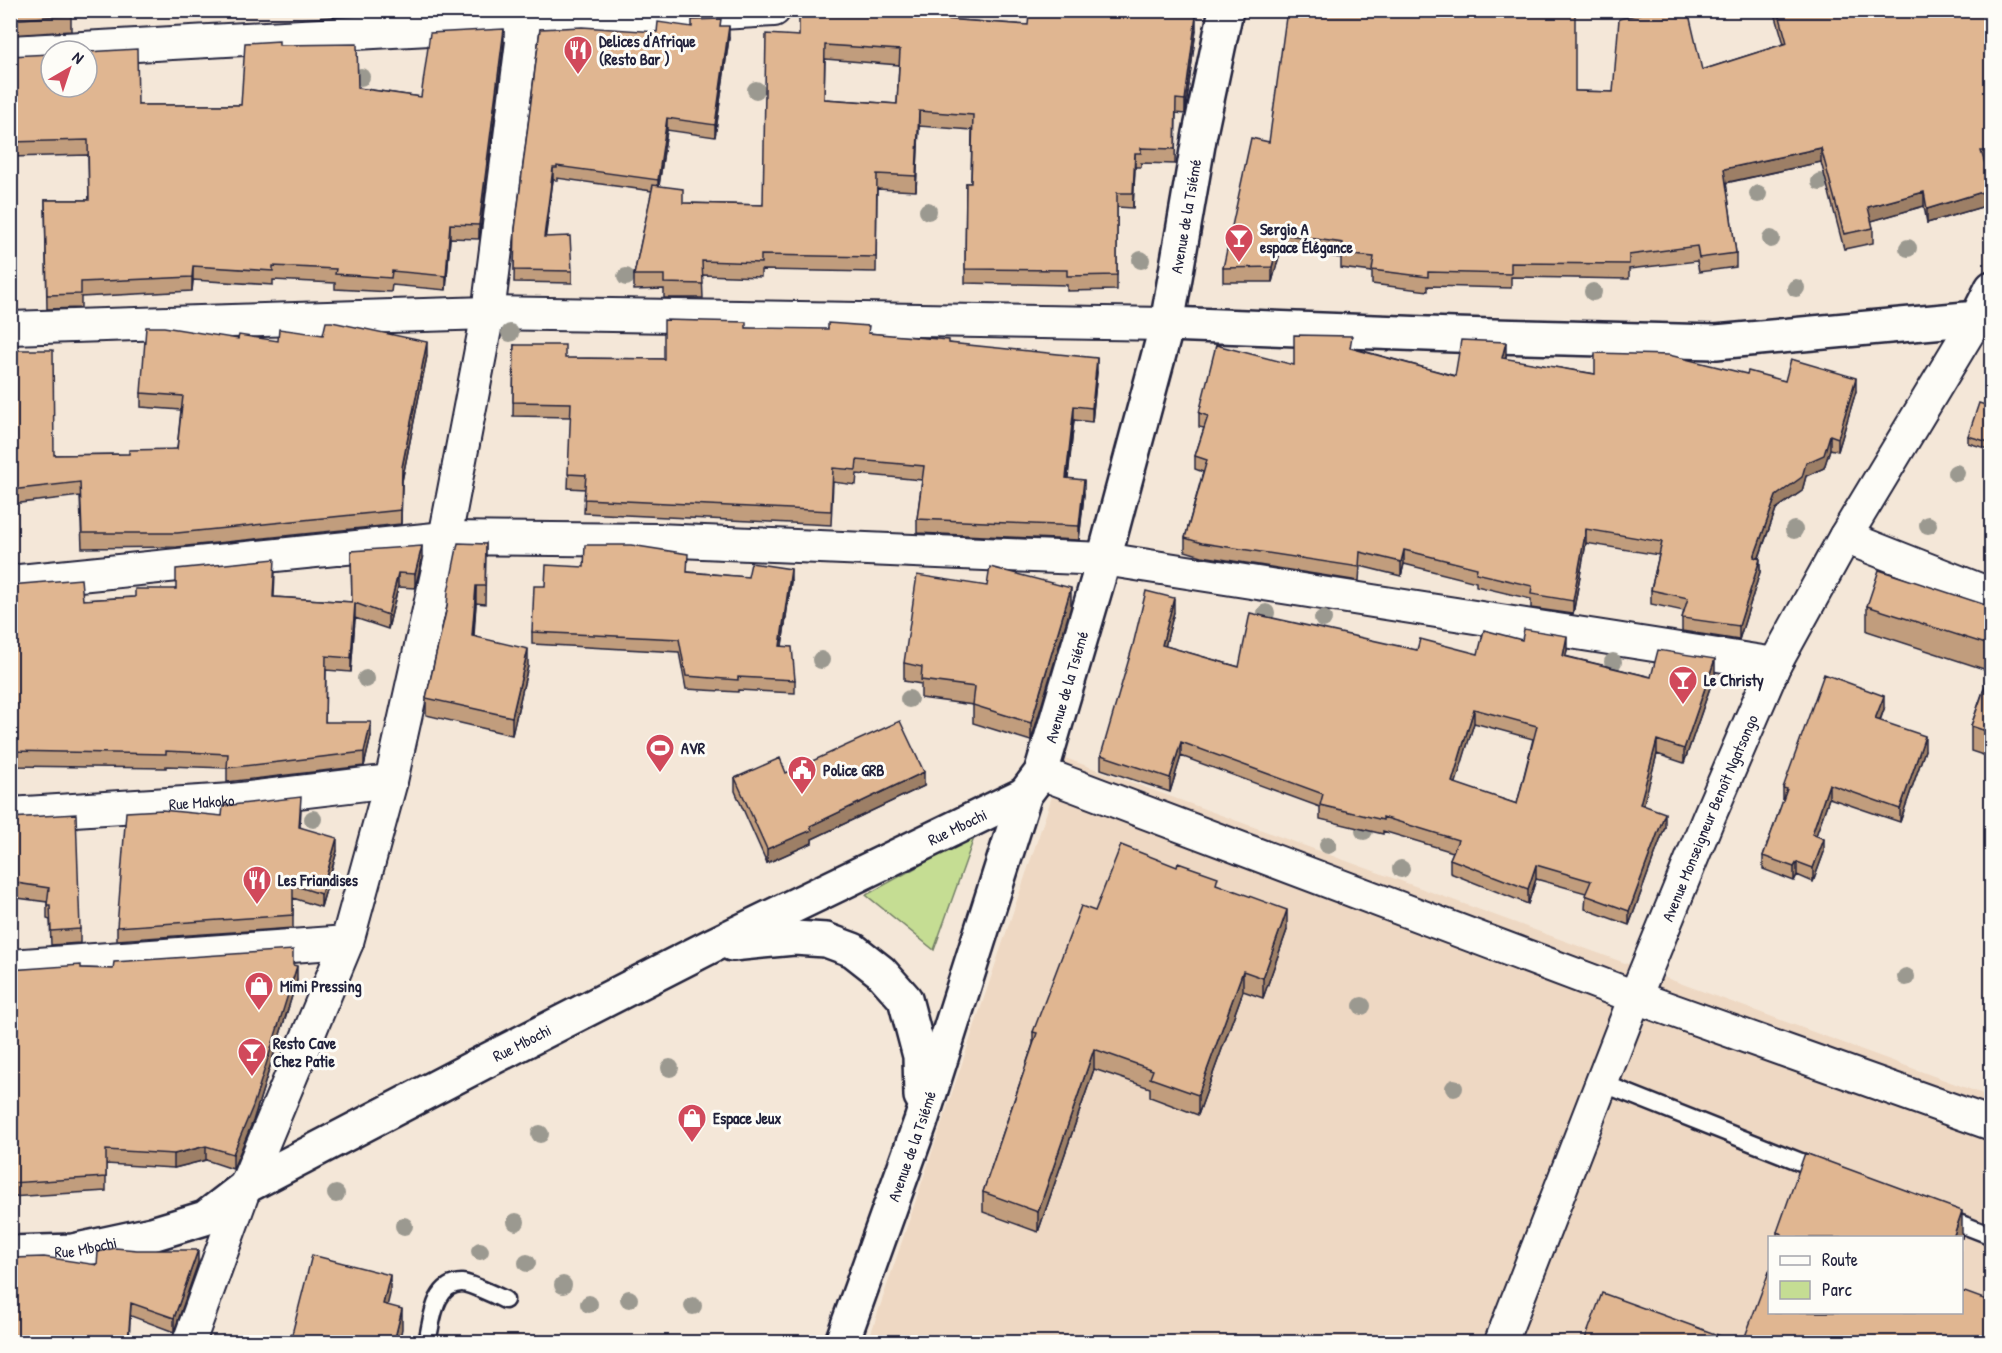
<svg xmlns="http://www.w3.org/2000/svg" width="2002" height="1353" font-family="'Patrick Hand',sans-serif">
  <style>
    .built { fill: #eed8c3; fill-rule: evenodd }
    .green { fill: #c5dd93; stroke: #748067; stroke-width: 1.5 }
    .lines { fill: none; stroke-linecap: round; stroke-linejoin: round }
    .service-casing { stroke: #22223b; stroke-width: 21 }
    .minor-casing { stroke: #22223b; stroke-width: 36 }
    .tertiary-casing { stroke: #22223b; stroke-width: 38 }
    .secondary-casing { stroke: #22223b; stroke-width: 38 }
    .service { stroke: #fdfcf7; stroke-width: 16 }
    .minor { stroke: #fdfcf7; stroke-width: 32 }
    .tertiary { stroke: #fdfcf7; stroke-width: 33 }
    .secondary { stroke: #fdfcf7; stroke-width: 33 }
    .tree { fill: #9b9990 }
    .wall { fill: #c19d7d; stroke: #22223b; stroke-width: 1.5; fill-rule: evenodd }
    .shaded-wall { fill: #9d7f66; stroke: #22223b; stroke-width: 1.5 }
    .building { fill: #e0b691; stroke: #22223b; stroke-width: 1.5; fill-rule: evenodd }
    .labels { text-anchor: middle; stroke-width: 6; stroke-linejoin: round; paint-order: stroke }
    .poi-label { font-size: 16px; font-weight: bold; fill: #22223b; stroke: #fdfcf7; text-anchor: start }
    .street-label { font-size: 16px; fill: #22223b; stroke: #fdfcf7 }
  </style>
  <rect width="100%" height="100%" fill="#f4e7d8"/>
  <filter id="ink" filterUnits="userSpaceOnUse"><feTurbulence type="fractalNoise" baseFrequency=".0167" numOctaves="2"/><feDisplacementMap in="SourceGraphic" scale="12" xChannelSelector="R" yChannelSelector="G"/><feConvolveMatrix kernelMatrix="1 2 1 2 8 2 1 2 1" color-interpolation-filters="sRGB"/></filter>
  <g filter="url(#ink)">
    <path class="built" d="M 1065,758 L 1991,1097 L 1991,1342 L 868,1342 ZM 1770,1238 L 1962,1238 L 1962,1312 L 1770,1312 Z"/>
    <path class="green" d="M 975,835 L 934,950 L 866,895 Z"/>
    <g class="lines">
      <g class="service-casing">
        <path id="service" d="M 1602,1083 L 1821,1170
          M 1943,1217 L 1992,1236
          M 427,1342 C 432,1323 433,1283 462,1283 C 469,1283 497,1296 505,1300"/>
      </g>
      <g class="minor-casing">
        <g id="minor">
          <path d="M 10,52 L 774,10"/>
          <path d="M 10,328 L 488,313 L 1167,324"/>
          <path d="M 1845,537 L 1992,595"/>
          <path d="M 10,582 L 445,538 L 656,540 L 1104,559 L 1775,664"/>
          <path d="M 1041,773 L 1635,997 L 1992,1124"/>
          <path id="s1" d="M 10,814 L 232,800 L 391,781"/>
          <path d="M 10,966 L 347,942"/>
          <path d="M 189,1342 L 245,1187 L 347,942 L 391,781 L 445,538 L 488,313 L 526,10"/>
          <path id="s2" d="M 1501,1342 L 1635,997 L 1708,819 L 1775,664 L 1845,537 L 1977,318 L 1992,320"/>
        </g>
      </g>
      <g class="tertiary-casing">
        <path id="tertiary" d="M 1167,324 L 1454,335 L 1716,342 L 1977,318 L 1992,288"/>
      </g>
      <g class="secondary-casing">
        <g id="secondary">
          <path d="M 732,944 L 794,938 L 826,940 L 853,950 L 881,972 L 905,999 L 920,1056 L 921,1096"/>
          <path id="s3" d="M 10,1253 L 73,1251 L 152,1234 L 205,1218 L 245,1187 L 488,1060 L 713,945 L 1025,794"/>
          <path id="s4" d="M 842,1342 L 921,1121 L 1025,794 L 1041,773 L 1104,559 L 1167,324 L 1200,133 L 1226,10"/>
        </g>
      </g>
      <use href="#service" class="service"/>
      <use href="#minor" class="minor"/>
      <use href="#tertiary" class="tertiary"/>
      <use href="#secondary" class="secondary"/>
    </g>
    <g class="tree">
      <circle cx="361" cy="77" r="9"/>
      <circle cx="756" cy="90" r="9"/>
      <circle cx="1820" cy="182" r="9"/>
      <circle cx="1758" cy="194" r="9"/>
      <circle cx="928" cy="211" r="9"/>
      <circle cx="1771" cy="239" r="9"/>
      <circle cx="1908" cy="248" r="9"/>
      <circle cx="1141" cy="260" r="9"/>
      <circle cx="626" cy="277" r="9"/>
      <circle cx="1796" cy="288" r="9"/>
      <circle cx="1593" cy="292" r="9"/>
      <circle cx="510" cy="333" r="9"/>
      <circle cx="1956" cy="473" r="9"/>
      <circle cx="1928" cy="525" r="9"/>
      <circle cx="1794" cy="530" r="9"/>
      <circle cx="1266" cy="613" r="9"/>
      <circle cx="1323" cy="619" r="9"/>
      <circle cx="821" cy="660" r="9"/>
      <circle cx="1613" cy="662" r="9"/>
      <circle cx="366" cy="679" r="9"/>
      <circle cx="909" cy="699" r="9"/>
      <circle cx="313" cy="819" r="9"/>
      <circle cx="1364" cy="831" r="9"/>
      <circle cx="1328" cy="845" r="9"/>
      <circle cx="1401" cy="869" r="9"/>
      <circle cx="1906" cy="977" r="9"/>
      <circle cx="1362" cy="1006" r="9"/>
      <circle cx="670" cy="1068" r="9"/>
      <circle cx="1454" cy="1088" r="9"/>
      <circle cx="540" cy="1134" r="9"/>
      <circle cx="336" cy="1194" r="9"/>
      <circle cx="516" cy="1222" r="9"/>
      <circle cx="404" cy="1226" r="9"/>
      <circle cx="480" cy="1251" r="9"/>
      <circle cx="527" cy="1263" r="9"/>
      <circle cx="563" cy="1285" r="9"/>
      <circle cx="629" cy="1299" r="9"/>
      <circle cx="589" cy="1304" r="9"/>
      <circle cx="693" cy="1306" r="9"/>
    </g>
    <path class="wall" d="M 10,10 L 71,10 L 71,31 L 10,35 Z
      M 916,10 L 916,17 L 1028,25 L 1168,11 L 1196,30 L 1185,114 L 1176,113 L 1175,164 L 1141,163 L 1141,167 L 1135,167 L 1133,208 L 1117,207 L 1117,290 L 1067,291 L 1067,285 L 965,283 L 966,183 L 971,183 L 972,130 L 919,126 L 916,191 L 877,189 L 876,272 L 761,270 L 761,277 L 702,275 L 703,298 L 664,298 L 664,289 L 634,290 L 634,275 L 652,191 L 557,178 L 557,180 L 553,180 L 545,237 L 572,271 L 572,283 L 514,282 L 515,229 L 540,29 L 657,32 L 720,26 L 729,38 L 715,137 L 667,130 L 659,186 L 683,203 L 763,205 L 799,36 ZM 825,59 L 899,65 L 897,104 L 824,99 Z
      M 1774,10 L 1992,10 L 1992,166 L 1986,166 L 1992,189 L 1992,204 L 1927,223 L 1924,206 L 1871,221 L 1873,228 L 1873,243 L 1844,249 L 1821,162 L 1726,183 L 1736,253 L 1736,267 L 1699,272 L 1697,261 L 1629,269 L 1629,279 L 1511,277 L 1511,288 L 1428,286 L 1428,291 L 1372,284 L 1372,272 L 1341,268 L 1341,258 L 1281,249 L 1272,282 L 1223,282 L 1223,268 L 1269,142 L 1575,91 L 1613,92 L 1702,70 L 1784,44 Z
      M 504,43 L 479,239 L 450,238 L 446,290 L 392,285 L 391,292 L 335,289 L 335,283 L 273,280 L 273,285 L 193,280 L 192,291 L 81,297 L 81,308 L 47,309 L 45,200 L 89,200 L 88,155 L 10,157 L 10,56 L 138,105 L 241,105 L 279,45 L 358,88 L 421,97 Z
      M 746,328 L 869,333 L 949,343 L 1097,372 L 1092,422 L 1074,420 L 1068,478 L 1084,494 L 1079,540 L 917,533 L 917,519 L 922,480 L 857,474 L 856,485 L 833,482 L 831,525 L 584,513 L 585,489 L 568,488 L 571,417 L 513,416 L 514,345 L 565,358 L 664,359 Z
      M 238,339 L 278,341 L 427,356 L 402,481 L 401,524 L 177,547 L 82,548 L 80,496 L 12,504 L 14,564 L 10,564 L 10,350 L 54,455 L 129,454 L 177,449 L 181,410 L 141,407 L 141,393 Z
      M 1352,348 L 1455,376 L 1506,356 L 1505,359 L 1595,374 L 1747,374 L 1785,381 L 1856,391 L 1838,451 L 1830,449 L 1824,468 L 1806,476 L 1802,491 L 1776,509 L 1759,558 L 1760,572 L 1739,640 L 1682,631 L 1682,618 L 1684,611 L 1651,604 L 1651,590 L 1659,555 L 1586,543 L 1573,614 L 1531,608 L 1531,599 L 1476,586 L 1476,582 L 1404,564 L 1401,576 L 1360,566 L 1359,581 L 1202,556 L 1185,551 L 1185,538 L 1203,472 L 1195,469 L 1195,456 L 1204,428 L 1199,427 L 1199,413 L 1294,365 Z
      M 1992,407 L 1992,450 L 1968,443 L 1968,436 Z
      M 486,544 L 485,604 L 476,603 L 474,636 L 528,666 L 512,735 L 426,715 L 426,698 L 447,607 Z
      M 351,551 L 422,560 L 415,588 L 398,587 L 388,629 L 355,618 L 351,672 L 326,670 L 325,722 L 371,736 L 364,766 L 227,782 L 227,768 L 166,766 L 166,768 L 10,766 L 10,585 L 83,600 L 135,597 L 176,589 L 275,573 L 274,597 L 352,602 Z
      M 584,567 L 688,572 L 791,581 L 782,646 L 795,680 L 795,693 L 738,690 L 738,692 L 686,689 L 679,652 L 532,644 L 532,632 L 545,586 Z
      M 1071,606 L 1031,741 L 973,723 L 973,705 L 921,698 L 921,684 L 904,681 L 904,663 Z
      M 1867,606 L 1992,607 L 1992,758 L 1971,751 L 1971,726 L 1990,671 L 1867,631 Z
      M 1174,612 L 1165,646 L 1239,667 L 1417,650 L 1478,654 L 1522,640 L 1567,650 L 1565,656 L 1651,677 L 1715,673 L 1684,763 L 1657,754 L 1643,805 L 1665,827 L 1629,925 L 1585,909 L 1586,893 L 1536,879 L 1528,904 L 1450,873 L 1450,859 L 1453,852 L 1383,831 L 1383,834 L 1320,819 L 1320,807 L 1181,756 L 1170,792 L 1101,769 L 1101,755 ZM 1474,723 L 1533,739 L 1517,804 L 1455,784 Z
      M 1884,709 L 1880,721 L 1925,750 L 1900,822 L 1829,798 L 1816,835 L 1824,852 L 1813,882 L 1797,875 L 1794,881 L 1763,869 L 1763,856 L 1783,801 L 1783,788 Z
      M 786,773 L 924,786 L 812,839 L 812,843 L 767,863 L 735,791 L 735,778 Z
      M 301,810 L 300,827 L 337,851 L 321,907 L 293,898 L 293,928 L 117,940 L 117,927 L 222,816 Z
      M 10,818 L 80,929 L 80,943 L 51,945 L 50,920 L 47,919 L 47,902 L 10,897 Z
      M 1218,885 L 1287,930 L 1263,998 L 1243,991 L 1198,1115 L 1150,1097 L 1150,1088 L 1094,1069 L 1038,1232 L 983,1212 L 983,1192 L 1033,1044 L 1033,1032 L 1095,911 Z
      M 293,965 L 297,980 L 253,1121 L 233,1169 L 206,1160 L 174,1168 L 106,1164 L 106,1191 L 10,1197 L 10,970 L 81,968 L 113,969 Z
      M 1777,1232 L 1962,1236 L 1962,1238 L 1777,1238 Z
      M 198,1263 L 174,1332 L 131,1316 L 97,1265 Z"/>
    <path class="shaded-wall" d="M 1196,16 L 1196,30 L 1185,114 L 1185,100 Z
      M 729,26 L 729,38 L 715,137 L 715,125 Z
      M 504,29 L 504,43 L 479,239 L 479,225 Z
      M 919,111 L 919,126 L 916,191 L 916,176 Z
      M 667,118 L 667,130 L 658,192 L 658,180 Z
      M 1821,148 L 1821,162 L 1724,183 L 1724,169 Z
      M 1135,153 L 1135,167 L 1133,208 L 1133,193 Z
      M 553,168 L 553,180 L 544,249 L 544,237 Z
      M 1992,189 L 1992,204 L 1927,223 L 1927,209 Z
      M 1924,192 L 1924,206 L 1868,222 L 1868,207 Z
      M 450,224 L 450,238 L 446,290 L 446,276 Z
      M 1281,234 L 1281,249 L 1272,282 L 1272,267 Z
      M 193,266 L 193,280 L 192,291 L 192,277 Z
      M 427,342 L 427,356 L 402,481 L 401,524 L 402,467 Z
      M 1506,342 L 1506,356 L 1502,372 L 1502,358 Z
      M 1097,358 L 1097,372 L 1092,422 L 1092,408 Z
      M 1856,378 L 1856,391 L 1838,451 L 1838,438 Z
      M 1074,406 L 1074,420 L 1066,492 L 1066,478 Z
      M 1830,435 L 1830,449 L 1824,468 L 1806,476 L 1802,491 L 1776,509 L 1754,571 L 1754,557 L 1776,496 Z
      M 1084,480 L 1084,494 L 1079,540 L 1079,526 Z
      M 1586,529 L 1586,543 L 1573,614 L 1573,601 Z
      M 422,546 L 422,560 L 415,588 L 415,574 Z
      M 14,549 L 14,564 L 10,564 L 10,550 Z
      M 1404,550 L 1404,564 L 1401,576 L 1401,562 Z
      M 1760,559 L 1760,572 L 1739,640 L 1739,626 Z
      M 791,569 L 791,581 L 780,659 L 780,646 Z
      M 398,573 L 398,587 L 388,629 L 388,615 Z
      M 476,586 L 476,603 L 472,653 L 472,636 Z
      M 1071,588 L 1071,606 L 1031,741 L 1031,723 Z
      M 1174,598 L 1174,612 L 1162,659 L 1162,645 Z
      M 355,603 L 355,618 L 351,672 L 351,658 Z
      M 1567,636 L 1567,650 L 1563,670 L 1563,656 Z
      M 528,649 L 528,666 L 512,735 L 512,717 Z
      M 1715,659 L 1715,673 L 1684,763 L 1684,749 Z
      M 1884,696 L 1884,709 L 1875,733 L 1875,719 Z
      M 1474,709 L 1474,723 L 1452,796 L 1452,782 Z
      M 371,722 L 371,736 L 364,766 L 364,752 Z
      M 1925,736 L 1925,750 L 1900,822 L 1900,809 Z
      M 1657,740 L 1657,754 L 1640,818 L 1640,804 Z
      M 1181,742 L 1181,756 L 1170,792 L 1170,778 Z
      M 924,772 L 924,786 L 812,839 L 812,843 L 767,863 L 767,849 L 810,826 Z
      M 1829,784 L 1829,798 L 1812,847 L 1812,834 Z
      M 1665,813 L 1665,827 L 1629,925 L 1629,911 Z
      M 337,838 L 337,851 L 321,907 L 321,894 Z
      M 1824,839 L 1824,852 L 1813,882 L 1813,868 Z
      M 1797,862 L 1797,875 L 1794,881 L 1794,867 Z
      M 1536,865 L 1536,879 L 1528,904 L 1528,889 Z
      M 1287,910 L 1287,930 L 1263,998 L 1263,978 Z
      M 297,966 L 297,980 L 253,1121 L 233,1169 L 233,1154 Z
      M 1243,971 L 1243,991 L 1198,1115 L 1198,1095 Z
      M 1094,1049 L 1094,1069 L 1038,1232 L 1038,1212 Z
      M 206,1146 L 206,1160 L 174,1168 L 174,1154 Z
      M 1962,1211 L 1962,1238 L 1953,1238 Z
      M 198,1250 L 198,1263 L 174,1332 L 174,1318 Z
      M 390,1275 L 390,1294 L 383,1324 L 383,1304 Z
      M 131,1303 L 129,1342 L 128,1342 Z
      M 402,1309 L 402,1329 L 399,1342 L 394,1342 Z"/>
    <path class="building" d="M 10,10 L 71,10 L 71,15 L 10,20 Z
      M 799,10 L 915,10 L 915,17 L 1028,25 L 1029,14 L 1114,17 L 1114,10 L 1168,10 L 1168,11 L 1196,16 L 1185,100 L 1176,99 L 1175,149 L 1141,148 L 1141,153 L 1135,153 L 1133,193 L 1117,193 L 1117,275 L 1067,276 L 1067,270 L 965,269 L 966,183 L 971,183 L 973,115 L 919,111 L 916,176 L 877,174 L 876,257 L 761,255 L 761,263 L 702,261 L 703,284 L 664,283 L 664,275 L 634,275 L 653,185 L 683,189 L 683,203 L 763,205 L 766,34 L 799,36 ZM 825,45 L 900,50 L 897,104 L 824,99 Z
      M 1287,10 L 1575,10 L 1575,91 L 1613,92 L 1619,19 L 1654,10 L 1688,10 L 1702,70 L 1787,43 L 1778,10 L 1992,10 L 1992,151 L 1981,151 L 1992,186 L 1992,189 L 1927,209 L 1924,192 L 1868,207 L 1873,228 L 1844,234 L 1821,148 L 1724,169 L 1736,253 L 1699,258 L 1697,246 L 1629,255 L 1629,264 L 1511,263 L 1511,274 L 1428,272 L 1428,277 L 1372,270 L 1374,257 L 1341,254 L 1343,243 L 1281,234 L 1272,267 L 1223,268 L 1251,138 L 1269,142 Z
      M 721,19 L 720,26 L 729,26 L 715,125 L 667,118 L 658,180 L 557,166 L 557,168 L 553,168 L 544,237 L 570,236 L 572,271 L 514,270 L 515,229 L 540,29 L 582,27 L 657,32 L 658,22 L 692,27 L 692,20 Z
      M 504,29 L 479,225 L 450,224 L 446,276 L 392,271 L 391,278 L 335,274 L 336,269 L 273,266 L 273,271 L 193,266 L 192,277 L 81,282 L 81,294 L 47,295 L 45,200 L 89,200 L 88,140 L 10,142 L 10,56 L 51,54 L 51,87 L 87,87 L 87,52 L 137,49 L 138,105 L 241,105 L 245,43 L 279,41 L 279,45 L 357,44 L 358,88 L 421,97 L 430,33 Z
      M 664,320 L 746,322 L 746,328 L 828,329 L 828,323 L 869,326 L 868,333 L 949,340 L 949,343 L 1097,358 L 1092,408 L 1074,406 L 1066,478 L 1084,480 L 1079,526 L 917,519 L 924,466 L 857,460 L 856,470 L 833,468 L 831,511 L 584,499 L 586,475 L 568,474 L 571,403 L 513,402 L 514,345 L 565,345 L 565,358 L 664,359 Z
      M 326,322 L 332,322 L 427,342 L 402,467 L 401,510 L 177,533 L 82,533 L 80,482 L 11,490 L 14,549 L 10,550 L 10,350 L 53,350 L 54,455 L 129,454 L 129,450 L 177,449 L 183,396 L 141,393 L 146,327 L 164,327 L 238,339 L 239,335 L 278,341 L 279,329 L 323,335 Z
      M 1294,335 L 1352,336 L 1350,348 L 1455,376 L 1461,340 L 1506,342 L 1502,358 L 1595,374 L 1595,353 L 1669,355 L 1747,374 L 1748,371 L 1785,381 L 1791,359 L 1856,378 L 1838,438 L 1830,435 L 1824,455 L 1806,463 L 1802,477 L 1776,496 L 1754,557 L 1760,559 L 1739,626 L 1682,618 L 1688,598 L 1651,590 L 1662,542 L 1586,529 L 1573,601 L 1531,594 L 1532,586 L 1476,573 L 1477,568 L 1404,550 L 1401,562 L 1360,552 L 1359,567 L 1202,543 L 1185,538 L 1207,460 L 1195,456 L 1208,416 L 1199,413 L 1216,345 L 1294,365 Z
      M 1979,403 L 1992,407 L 1992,443 L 1968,436 Z
      M 458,543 L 486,544 L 485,586 L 476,586 L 472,636 L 528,649 L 512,717 L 426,698 L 447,607 L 448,592 Z
      M 585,545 L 631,545 L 688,554 L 687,572 L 748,577 L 751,563 L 791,569 L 780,646 L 792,647 L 795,680 L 738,677 L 738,680 L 686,676 L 679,639 L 532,632 L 534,586 L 545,586 L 546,565 L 584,567 Z
      M 422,546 L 415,574 L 398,573 L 388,615 L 355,603 L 351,658 L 326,656 L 325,722 L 371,722 L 364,752 L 227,768 L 228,754 L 166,751 L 166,754 L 10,751 L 10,585 L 81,579 L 83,600 L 135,597 L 135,589 L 176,589 L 176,569 L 275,559 L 273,597 L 352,602 L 351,551 Z
      M 990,567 L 1071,588 L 1031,723 L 973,705 L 975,687 L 921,680 L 922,667 L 904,663 L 917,575 L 987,586 Z
      M 1879,570 L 1992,607 L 1992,646 L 1867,606 Z
      M 1146,591 L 1174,598 L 1162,645 L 1239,667 L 1250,613 L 1417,650 L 1420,639 L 1478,654 L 1484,630 L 1522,640 L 1524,629 L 1567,636 L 1563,656 L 1651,677 L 1658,650 L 1715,659 L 1684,749 L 1657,740 L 1640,804 L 1665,813 L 1629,911 L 1585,895 L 1591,881 L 1536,865 L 1528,889 L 1450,859 L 1458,840 L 1383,817 L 1383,820 L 1320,805 L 1323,794 L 1181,742 L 1170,778 L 1101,755 L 1133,645 ZM 1474,709 L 1537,726 L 1517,804 L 1452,782 Z
      M 1992,667 L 1992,733 L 1971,726 Z
      M 1824,674 L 1884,696 L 1875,719 L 1925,736 L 1900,809 L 1829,784 L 1812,834 L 1824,839 L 1813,868 L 1797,862 L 1794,867 L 1763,856 L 1787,789 L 1783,788 Z
      M 900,721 L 924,772 L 810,826 L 812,830 L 767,849 L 735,778 L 780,758 L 786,773 Z
      M 301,797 L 299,827 L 337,838 L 321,894 L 293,885 L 293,915 L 117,927 L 126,812 L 162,810 L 222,816 L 223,806 Z
      M 76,814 L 80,929 L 51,931 L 50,905 L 47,905 L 49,888 L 10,882 L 10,818 Z
      M 1121,845 L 1177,867 L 1178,863 L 1218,877 L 1216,884 L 1287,910 L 1263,978 L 1243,971 L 1198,1095 L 1150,1078 L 1153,1070 L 1094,1049 L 1038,1212 L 983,1192 L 1037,1033 L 1033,1032 L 1081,906 L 1095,911 Z
      M 293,950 L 293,965 L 297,966 L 253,1106 L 233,1154 L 206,1146 L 174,1154 L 106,1150 L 106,1177 L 10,1183 L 10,970 L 81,965 L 81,968 L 113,969 L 114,962 Z
      M 1805,1153 L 1962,1211 L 1953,1238 L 1781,1238 L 1782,1234 L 1777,1232 Z
      M 115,1248 L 137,1250 L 198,1250 L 174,1318 L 131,1303 L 128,1342 L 10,1342 L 10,1269 L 13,1269 L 14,1258 L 44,1257 L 97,1265 L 98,1252 Z
      M 312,1255 L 390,1275 L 383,1304 L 402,1309 L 394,1342 L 290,1342 Z
      M 1770,1269 L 1770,1312 L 1962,1312 L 1962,1291 L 1992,1302 L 1992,1342 L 1743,1342 Z
      M 1602,1293 L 1737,1342 L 1584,1342 Z"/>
  </g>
  <defs>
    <g id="restaurant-pin" transform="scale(1.5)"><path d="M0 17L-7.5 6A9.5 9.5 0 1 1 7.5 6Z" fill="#d1495b" stroke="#fdfcf7"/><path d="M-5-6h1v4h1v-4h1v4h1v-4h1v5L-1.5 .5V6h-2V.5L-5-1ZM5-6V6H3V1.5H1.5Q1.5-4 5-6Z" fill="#fff"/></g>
    <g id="bar-pin" transform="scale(1.5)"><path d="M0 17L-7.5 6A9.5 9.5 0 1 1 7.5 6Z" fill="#d1495b" stroke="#fdfcf7"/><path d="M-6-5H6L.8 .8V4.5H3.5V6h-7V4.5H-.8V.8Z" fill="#fff"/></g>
    <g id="stadium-pin" transform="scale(1.5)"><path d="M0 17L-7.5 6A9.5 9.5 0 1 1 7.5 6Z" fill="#d1495b" stroke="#fdfcf7"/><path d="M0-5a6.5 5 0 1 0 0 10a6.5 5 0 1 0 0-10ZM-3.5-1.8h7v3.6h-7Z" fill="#fff"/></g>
    <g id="civic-pin" transform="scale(1.5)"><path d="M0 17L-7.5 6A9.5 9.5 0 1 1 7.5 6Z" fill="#d1495b" stroke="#fdfcf7"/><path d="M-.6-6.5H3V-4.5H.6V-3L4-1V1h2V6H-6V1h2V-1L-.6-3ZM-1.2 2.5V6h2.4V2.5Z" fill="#fff"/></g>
    <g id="shop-pin" transform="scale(1.5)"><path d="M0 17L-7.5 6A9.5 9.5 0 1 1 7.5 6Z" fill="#d1495b" stroke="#fdfcf7"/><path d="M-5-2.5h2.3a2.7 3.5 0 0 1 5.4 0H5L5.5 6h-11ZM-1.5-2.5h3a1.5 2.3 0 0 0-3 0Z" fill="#fff"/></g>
  </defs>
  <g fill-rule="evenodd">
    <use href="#restaurant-pin" x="578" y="50"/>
    <use href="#bar-pin" x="1239" y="238"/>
    <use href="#bar-pin" x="1683" y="680"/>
    <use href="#stadium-pin" x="660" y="748"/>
    <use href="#civic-pin" x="802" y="770"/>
    <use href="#restaurant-pin" x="257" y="880"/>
    <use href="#shop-pin" x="259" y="986"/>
    <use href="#bar-pin" x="252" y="1052"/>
    <use href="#shop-pin" x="692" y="1118"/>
  </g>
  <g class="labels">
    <g class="poi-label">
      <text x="599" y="47">Delices d'Afrique<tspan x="599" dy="18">(Resto Bar )</tspan></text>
      <text x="1260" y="235">Sergio A<tspan x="1260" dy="18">espace Élégance</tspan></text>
      <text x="1704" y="686">Le Christy</text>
      <text x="681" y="754">AVR</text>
      <text x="823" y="776">Police GRB</text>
      <text x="278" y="886">Les Friandises</text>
      <text x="280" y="992">Mimi Pressing</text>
      <text x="273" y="1049">Resto Cave<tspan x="273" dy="18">Chez Patie</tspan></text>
      <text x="713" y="1124">Espace Jeux</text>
    </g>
    <g class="street-label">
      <text dy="6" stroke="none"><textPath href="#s4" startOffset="1180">Avenue de la Tsiémé</textPath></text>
      <text dy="6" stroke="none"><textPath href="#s4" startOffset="694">Avenue de la Tsiémé</textPath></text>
      <text dy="6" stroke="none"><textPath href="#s1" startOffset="192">Rue Makoko</textPath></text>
      <text dy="6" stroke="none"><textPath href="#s2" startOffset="564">Avenue Monseigneur Benoît Ngatsongo</textPath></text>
      <text dy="6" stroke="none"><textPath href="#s3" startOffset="1048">Rue Mbochi</textPath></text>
      <text dy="6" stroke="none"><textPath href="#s3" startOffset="562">Rue Mbochi</textPath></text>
      <text dy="6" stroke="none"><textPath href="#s4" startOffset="208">Avenue de la Tsiémé</textPath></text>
      <text dy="6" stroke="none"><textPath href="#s3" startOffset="76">Rue Mbochi</textPath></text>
    </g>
  </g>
  <rect width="2002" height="1353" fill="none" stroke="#fdfcf7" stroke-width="36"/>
  <rect x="18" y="18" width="1966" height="1317" fill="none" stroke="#22223b" stroke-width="2" filter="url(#ink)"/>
  <rect x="1768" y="1236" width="195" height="78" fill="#fdfcf7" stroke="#a5a5ac" stroke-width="1.5"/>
  <rect x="1780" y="1256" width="30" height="9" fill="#fdfcf7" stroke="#a5a5ac" stroke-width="1.5"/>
  <text x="1822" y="1266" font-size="18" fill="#22223b">Route</text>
  <rect x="1780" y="1281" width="30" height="18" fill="#c5dd93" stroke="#a5a5ac" stroke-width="1.5"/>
  <text x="1822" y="1296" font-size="18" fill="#22223b">Parc</text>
  <g transform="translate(69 69) rotate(39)"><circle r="28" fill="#fdfcf7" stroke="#a5a5ac" stroke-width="1.5"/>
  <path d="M0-4.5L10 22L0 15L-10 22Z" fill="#d1495b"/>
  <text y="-9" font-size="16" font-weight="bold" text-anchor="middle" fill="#22223b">N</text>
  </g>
</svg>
